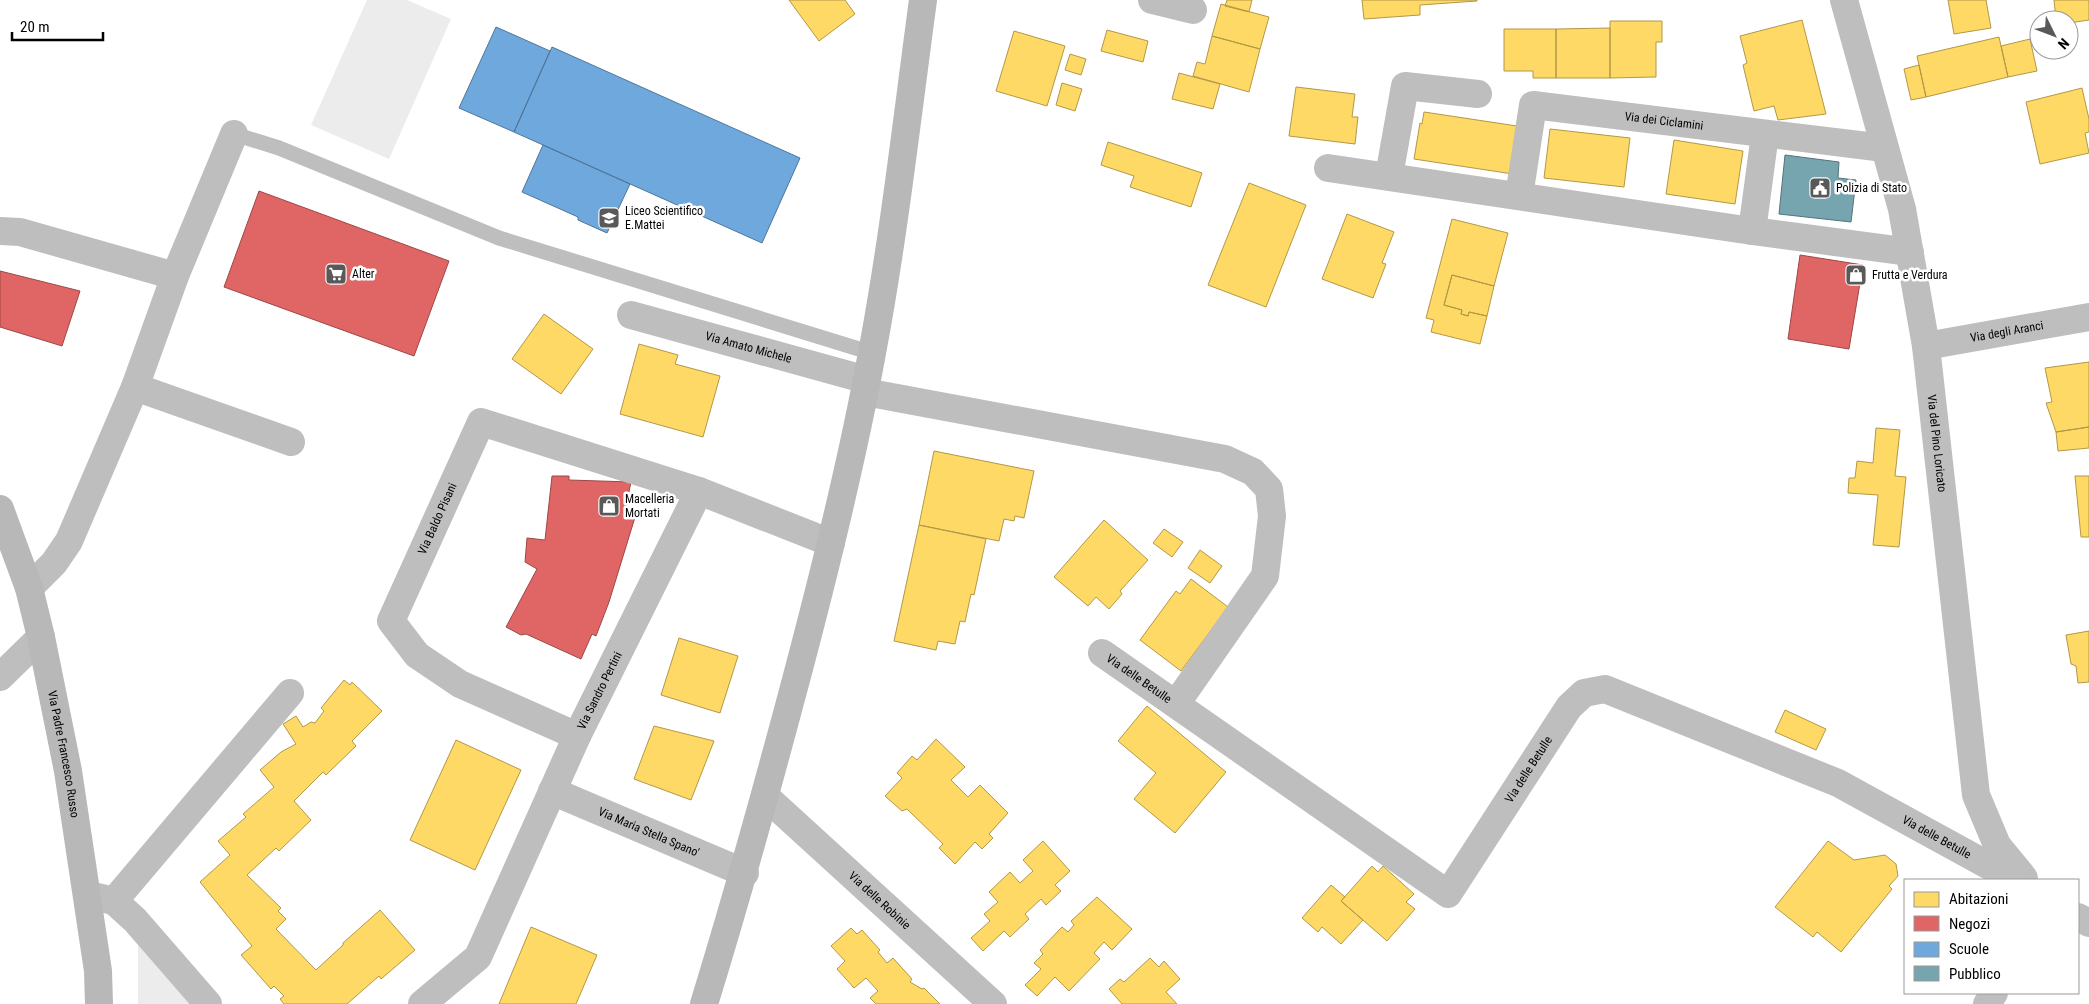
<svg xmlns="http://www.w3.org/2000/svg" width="2089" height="1004" font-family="'Roboto Condensed',sans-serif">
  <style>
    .green { fill: #ececec }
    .homes { fill: #ffd966; stroke: #b29847 }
    .shops { fill: #e06666; stroke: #9d4747 }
    .schools { fill: #6fa8dc; stroke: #4e769a }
    .public { fill: #76a5af; stroke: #53747a }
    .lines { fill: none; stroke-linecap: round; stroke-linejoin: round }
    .lane { stroke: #bebebe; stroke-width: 15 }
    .street { stroke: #bebebe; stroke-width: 28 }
    .secondary { stroke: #b8b8b8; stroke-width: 28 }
    .labels { text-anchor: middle; stroke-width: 5; stroke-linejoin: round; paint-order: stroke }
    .street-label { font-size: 12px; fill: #000; stroke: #fff }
    .poi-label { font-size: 12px; fill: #000; stroke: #fff; text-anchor: start }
  </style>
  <rect width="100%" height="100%" fill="#fff"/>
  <path class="green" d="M 367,0 L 407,0 L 451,19 L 389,159 L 311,125 Z
    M 138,941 L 192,1004 L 138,1004 Z"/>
  <path class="homes" d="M 789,0 L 845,0 L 855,14 L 819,41 Z
    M 1227,0 L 1252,0 L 1249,12 L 1225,6 Z
    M 1362,0 L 1477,0 L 1477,1 L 1420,5 L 1420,15 L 1364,19 Z
    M 1948,0 L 1986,0 L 1991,28 L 1954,34 Z
    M 2054,0 L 2089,0 L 2089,20 L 2069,23 L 2069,20 L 2056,20 Z
    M 1221,4 L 1269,17 L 1260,49 L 1212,36 Z
    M 1802,20 L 1826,114 L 1778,120 L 1774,106 L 1754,111 L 1743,65 L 1747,63 L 1740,36 Z
    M 1610,21 L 1662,21 L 1662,42 L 1656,42 L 1656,77 L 1610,78 Z
    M 1610,28 L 1610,78 L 1556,78 L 1556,29 Z
    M 1504,29 L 1556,29 L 1556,78 L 1533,78 L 1533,71 L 1504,71 Z
    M 1107,30 L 1148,41 L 1143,62 L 1101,51 Z
    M 1014,31 L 1065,46 L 1047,106 L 996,91 Z
    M 1212,36 L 1260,49 L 1249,92 L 1193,76 L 1197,62 L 1205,64 Z
    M 1999,37 L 2008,77 L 1926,97 L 1917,56 Z
    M 2030,39 L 2037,71 L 2008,77 L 2001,46 Z
    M 1070,54 L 1086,59 L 1081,75 L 1065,70 Z
    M 1919,65 L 1926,97 L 1911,100 L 1904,69 Z
    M 1179,73 L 1220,84 L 1213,109 L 1172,99 Z
    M 1062,83 L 1082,89 L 1075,111 L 1056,105 Z
    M 1296,87 L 1355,94 L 1352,117 L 1358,117 L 1355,144 L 1289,136 Z
    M 2082,88 L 2089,119 L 2089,132 L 2085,133 L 2089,153 L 2040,164 L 2026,102 Z
    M 1424,112 L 1517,126 L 1513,174 L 1414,159 L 1420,123 L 1422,124 Z
    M 1550,129 L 1630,138 L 1624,187 L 1544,178 Z
    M 1674,140 L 1743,151 L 1735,204 L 1666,194 Z
    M 1108,142 L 1202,173 L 1191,207 L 1130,187 L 1134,176 L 1101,165 Z
    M 1249,183 L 1306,205 L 1266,307 L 1208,285 Z
    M 1347,214 L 1394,232 L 1382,263 L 1386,264 L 1373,298 L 1322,279 Z
    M 1452,219 L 1508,233 L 1494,286 L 1452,275 L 1444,305 L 1462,310 L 1461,314 L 1468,316 L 1469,312 L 1487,316 L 1480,344 L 1431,332 L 1434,320 L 1426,318 Z
    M 1452,275 L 1494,286 L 1487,316 L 1469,312 L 1468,316 L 1461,314 L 1462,310 L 1444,305 Z
    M 544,314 L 593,349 L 561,394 L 512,359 Z
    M 639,344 L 678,355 L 675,364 L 720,376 L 703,437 L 620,414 Z
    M 2089,362 L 2089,427 L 2056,432 L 2046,403 L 2052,402 L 2045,368 Z
    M 2089,427 L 2089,448 L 2058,451 L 2056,432 Z
    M 1876,428 L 1900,430 L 1895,476 L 1906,477 L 1899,547 L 1873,545 L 1878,495 L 1848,493 L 1849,478 L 1855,478 L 1857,461 L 1873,463 Z
    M 934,451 L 1034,471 L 1024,518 L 1015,516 L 1014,521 L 1004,519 L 999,541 L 919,525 Z
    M 2075,476 L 2089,476 L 2089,537 L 2081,537 Z
    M 1104,520 L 1148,560 L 1120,591 L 1122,594 L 1109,609 L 1096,597 L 1088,606 L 1054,577 Z
    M 919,525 L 986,539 L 974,595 L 971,594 L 965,622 L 960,621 L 955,644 L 938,641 L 936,650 L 894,641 Z
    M 1164,529 L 1183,542 L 1172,557 L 1153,543 Z
    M 1200,550 L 1222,566 L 1210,583 L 1188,568 Z
    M 1191,579 L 1228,607 L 1181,671 L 1140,640 L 1176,591 L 1180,594 Z
    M 2089,631 L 2089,682 L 2078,683 L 2076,666 L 2071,664 L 2066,635 Z
    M 679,638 L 738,656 L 720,713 L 661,695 Z
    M 344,680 L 350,685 L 352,682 L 382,711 L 352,741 L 356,746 L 326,775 L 323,772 L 294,801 L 311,820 L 279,851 L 276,848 L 247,875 L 281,908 L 278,911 L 286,919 L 276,929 L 316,970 L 343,945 L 343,943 L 380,910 L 415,950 L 381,979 L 379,976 L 347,1004 L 284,1004 L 280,999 L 284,996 L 274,986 L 271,989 L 241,955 L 252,946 L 200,882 L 230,855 L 218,841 L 246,817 L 243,814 L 274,787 L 260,770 L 281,752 L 296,744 L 283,724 L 296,716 L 303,727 L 311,722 L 315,723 L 324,711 L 321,708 Z
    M 1147,706 L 1226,772 L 1175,833 L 1134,799 L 1156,773 L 1118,741 Z
    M 1785,710 L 1826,729 L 1816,750 L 1775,732 Z
    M 654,726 L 714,741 L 691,800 L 634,779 Z
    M 936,739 L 965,767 L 951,780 L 968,797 L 980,785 L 1008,813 L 989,834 L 993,838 L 982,849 L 975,842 L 955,864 L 939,848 L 943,844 L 907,809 L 902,811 L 885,796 L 902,778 L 897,773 L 912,756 L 917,760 Z
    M 456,740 L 521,770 L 475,870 L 410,840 Z
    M 1043,841 L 1070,871 L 1055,885 L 1061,891 L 1046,905 L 1041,899 L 1025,914 L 1029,919 L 1010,937 L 1004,931 L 983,951 L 971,938 L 990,921 L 984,914 L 998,902 L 989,892 L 1010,872 L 1020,883 L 1033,871 L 1023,860 Z
    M 1828,841 L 1854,860 L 1885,855 L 1896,864 L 1898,876 L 1889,886 L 1892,889 L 1841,952 L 1817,932 L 1813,937 L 1775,907 Z
    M 1372,866 L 1378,872 L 1383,866 L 1414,894 L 1406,902 L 1415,909 L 1387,941 L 1341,901 Z
    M 1331,885 L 1345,897 L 1341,901 L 1363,920 L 1341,944 L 1322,927 L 1318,932 L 1302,918 Z
    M 1097,897 L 1132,929 L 1112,950 L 1104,942 L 1094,953 L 1100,959 L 1069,991 L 1055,977 L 1037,996 L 1025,985 L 1041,969 L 1034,963 L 1043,954 L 1040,950 L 1062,927 L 1068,932 L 1074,925 L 1071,921 Z
    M 531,927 L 597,955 L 576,1004 L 499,1004 Z
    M 851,928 L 857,934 L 862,930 L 880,950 L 878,952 L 887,963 L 893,958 L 912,979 L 910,982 L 922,989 L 924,988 L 940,1004 L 876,1004 L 870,998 L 878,991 L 866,978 L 854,988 L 837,969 L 845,961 L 831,946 Z
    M 1150,958 L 1159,967 L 1164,961 L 1180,979 L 1166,992 L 1177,1004 L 1122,1004 L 1109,989 L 1120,979 L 1124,982 Z"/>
  <path class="shops" d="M 259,191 L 449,261 L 414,356 L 224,287 Z
    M 1800,255 L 1863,265 L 1849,349 L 1788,339 Z
    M 0,271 L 80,291 L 62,346 L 0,327 Z
    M 552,476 L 569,476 L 569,480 L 631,482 L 625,511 L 636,514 L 609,602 L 596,636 L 592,634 L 581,659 L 526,634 L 521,635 L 506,627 L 537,569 L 525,562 L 527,538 L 545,540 Z"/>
  <path class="schools" d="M 496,27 L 550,51 L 514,132 L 459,108 Z
    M 552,47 L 800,158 L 762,243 L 514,132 Z
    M 543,145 L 630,184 L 607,233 L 578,220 L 578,217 L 522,192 Z"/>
  <path class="public" d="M 1785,155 L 1839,162 L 1838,178 L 1856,180 L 1851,222 L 1779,214 Z"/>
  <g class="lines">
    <path class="lane" d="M 234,134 L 279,148 L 499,238 L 872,353"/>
    <g class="street">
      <path d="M 1152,0 L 1193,10"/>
      <path id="s1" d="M 1844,0 L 1902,209 L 1926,346 L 1976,795 L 1997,845 L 2024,878"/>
      <path d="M 1328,168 L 1752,231 L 1910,252"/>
      <path d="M 1389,176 L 1405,86 L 1478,94"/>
      <path id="s2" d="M 1519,196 L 1533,105 L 1884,148"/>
      <path d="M 0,231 L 20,232 L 175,276 L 234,134"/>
      <path d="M 1752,231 L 1765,134"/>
      <path id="s3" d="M 631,315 L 867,380"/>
      <path id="s4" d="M 1926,346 L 2089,317"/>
      <path d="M 135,387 L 291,442"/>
      <path d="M 865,392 L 1225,459 L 1253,472 L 1269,489 L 1272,516 L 1265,576 L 1176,704"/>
      <path d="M 29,588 L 54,563 L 69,541 L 135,387 L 175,276"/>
      <path id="s5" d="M 1102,653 L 1448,894 L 1569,707 L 1584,693 L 1605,689 L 1838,783 L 2015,880"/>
      <path d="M 0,677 L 41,637"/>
      <path id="s6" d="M 577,736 L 460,684 L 417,655 L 391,621 L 481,422 L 699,491"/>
      <path id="s7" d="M 552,791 L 745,873"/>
      <path id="s8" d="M 765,796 L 993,1004"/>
      <path d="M 97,897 L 114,901 L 135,920 L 208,1004"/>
      <path d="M 114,901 L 290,693"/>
      <path d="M 2078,917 L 2089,923"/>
      <path id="s9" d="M 422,1004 L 478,957 L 577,736 L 699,491 L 831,543"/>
      <path d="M 1987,1004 L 1994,993"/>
    </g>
    <g class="secondary">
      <path id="s10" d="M 0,509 L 29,588 L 41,637 L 68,771 L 98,971 L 99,1004"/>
      <path d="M 704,1004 C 736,900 765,796 793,691 C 823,579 851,467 872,353 C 894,236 907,118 923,0"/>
    </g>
  </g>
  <defs>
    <g id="civic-square" transform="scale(1.125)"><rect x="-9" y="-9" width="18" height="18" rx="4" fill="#595959" stroke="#fff"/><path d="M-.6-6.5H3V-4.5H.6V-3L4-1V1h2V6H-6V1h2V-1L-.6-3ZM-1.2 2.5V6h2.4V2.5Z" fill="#fff"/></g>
    <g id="school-square" transform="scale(1.125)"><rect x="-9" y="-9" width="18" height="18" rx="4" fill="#595959" stroke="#fff"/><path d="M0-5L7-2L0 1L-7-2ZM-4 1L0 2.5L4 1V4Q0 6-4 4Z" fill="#fff"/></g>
    <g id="supermarket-square" transform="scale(1.125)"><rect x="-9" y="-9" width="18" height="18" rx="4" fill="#595959" stroke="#fff"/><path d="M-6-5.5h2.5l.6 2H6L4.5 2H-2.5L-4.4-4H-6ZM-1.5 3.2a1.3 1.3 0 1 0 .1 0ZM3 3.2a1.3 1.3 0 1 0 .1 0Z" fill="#fff"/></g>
    <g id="shop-square" transform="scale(1.125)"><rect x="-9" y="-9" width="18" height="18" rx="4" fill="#595959" stroke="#fff"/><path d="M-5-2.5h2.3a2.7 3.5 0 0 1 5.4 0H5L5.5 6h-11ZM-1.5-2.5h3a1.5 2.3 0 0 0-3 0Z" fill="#fff"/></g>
  </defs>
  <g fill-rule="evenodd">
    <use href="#civic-square" x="1820" y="188"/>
    <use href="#school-square" x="609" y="218"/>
    <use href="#supermarket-square" x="336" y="274"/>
    <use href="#shop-square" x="1856" y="275"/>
    <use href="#shop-square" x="609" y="506"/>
  </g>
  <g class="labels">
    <g class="street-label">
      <text dy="4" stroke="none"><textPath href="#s2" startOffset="224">Via dei Ciclamini</textPath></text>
      <text dy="4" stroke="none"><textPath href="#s4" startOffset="82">Via degli Aranci</textPath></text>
      <text dy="4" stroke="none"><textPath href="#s3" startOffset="122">Via Amato Michele</textPath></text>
      <text dy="4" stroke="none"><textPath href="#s1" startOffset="454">Via del Pino Loricato</textPath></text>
      <text dy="4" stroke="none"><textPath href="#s6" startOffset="335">Via Baldo Pisani</textPath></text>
      <text dy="4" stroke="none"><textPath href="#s5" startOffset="45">Via delle Betulle</textPath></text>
      <text dy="4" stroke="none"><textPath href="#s9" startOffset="366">Via Sandro Pertini</textPath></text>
      <text dy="4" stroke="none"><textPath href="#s10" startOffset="254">Via Padre Francesco Russo</textPath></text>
      <text dy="4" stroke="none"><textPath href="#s5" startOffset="570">Via delle Betulle</textPath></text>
      <text dy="4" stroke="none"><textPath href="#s7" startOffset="105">Via Maria Stella Spano'</textPath></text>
      <text dy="4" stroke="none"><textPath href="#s5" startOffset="1050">Via delle Betulle</textPath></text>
      <text dy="4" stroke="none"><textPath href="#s8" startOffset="155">Via delle Robinie</textPath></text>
    </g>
    <g class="poi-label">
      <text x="1836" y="192">Polizia di Stato</text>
      <text x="625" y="215">Liceo Scientifico<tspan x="625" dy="14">E.Mattei</tspan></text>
      <text x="352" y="278">Alter</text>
      <text x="1872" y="279">Frutta e Verdura</text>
      <text x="625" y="503">Macelleria<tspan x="625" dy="14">Mortati</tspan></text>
    </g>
  </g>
  <rect x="1904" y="879" width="175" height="115" fill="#ffffff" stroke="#999999"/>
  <rect x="1914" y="892" width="25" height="15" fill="#ffd966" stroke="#999999"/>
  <text x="1949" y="904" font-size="15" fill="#000000">Abitazioni</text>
  <rect x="1914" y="916" width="25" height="15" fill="#e06666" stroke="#999999"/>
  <text x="1949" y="929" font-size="15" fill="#000000">Negozi</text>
  <rect x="1914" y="942" width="25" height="15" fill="#6fa8dc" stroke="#999999"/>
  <text x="1949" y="954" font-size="15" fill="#000000">Scuole</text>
  <rect x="1914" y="966" width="25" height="15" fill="#76a5af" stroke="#999999"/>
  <text x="1949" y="979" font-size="15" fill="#000000">Pubblico</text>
  <g transform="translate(2054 35) rotate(132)"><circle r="24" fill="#ffffff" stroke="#999999"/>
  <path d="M0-4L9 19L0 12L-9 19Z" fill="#595959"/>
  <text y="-8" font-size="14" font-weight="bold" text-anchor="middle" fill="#000000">N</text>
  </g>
  <path d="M12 32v8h91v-8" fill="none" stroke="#000000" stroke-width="2.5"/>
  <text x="20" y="32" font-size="15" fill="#000000" stroke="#ffffff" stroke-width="4" paint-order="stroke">20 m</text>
</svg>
